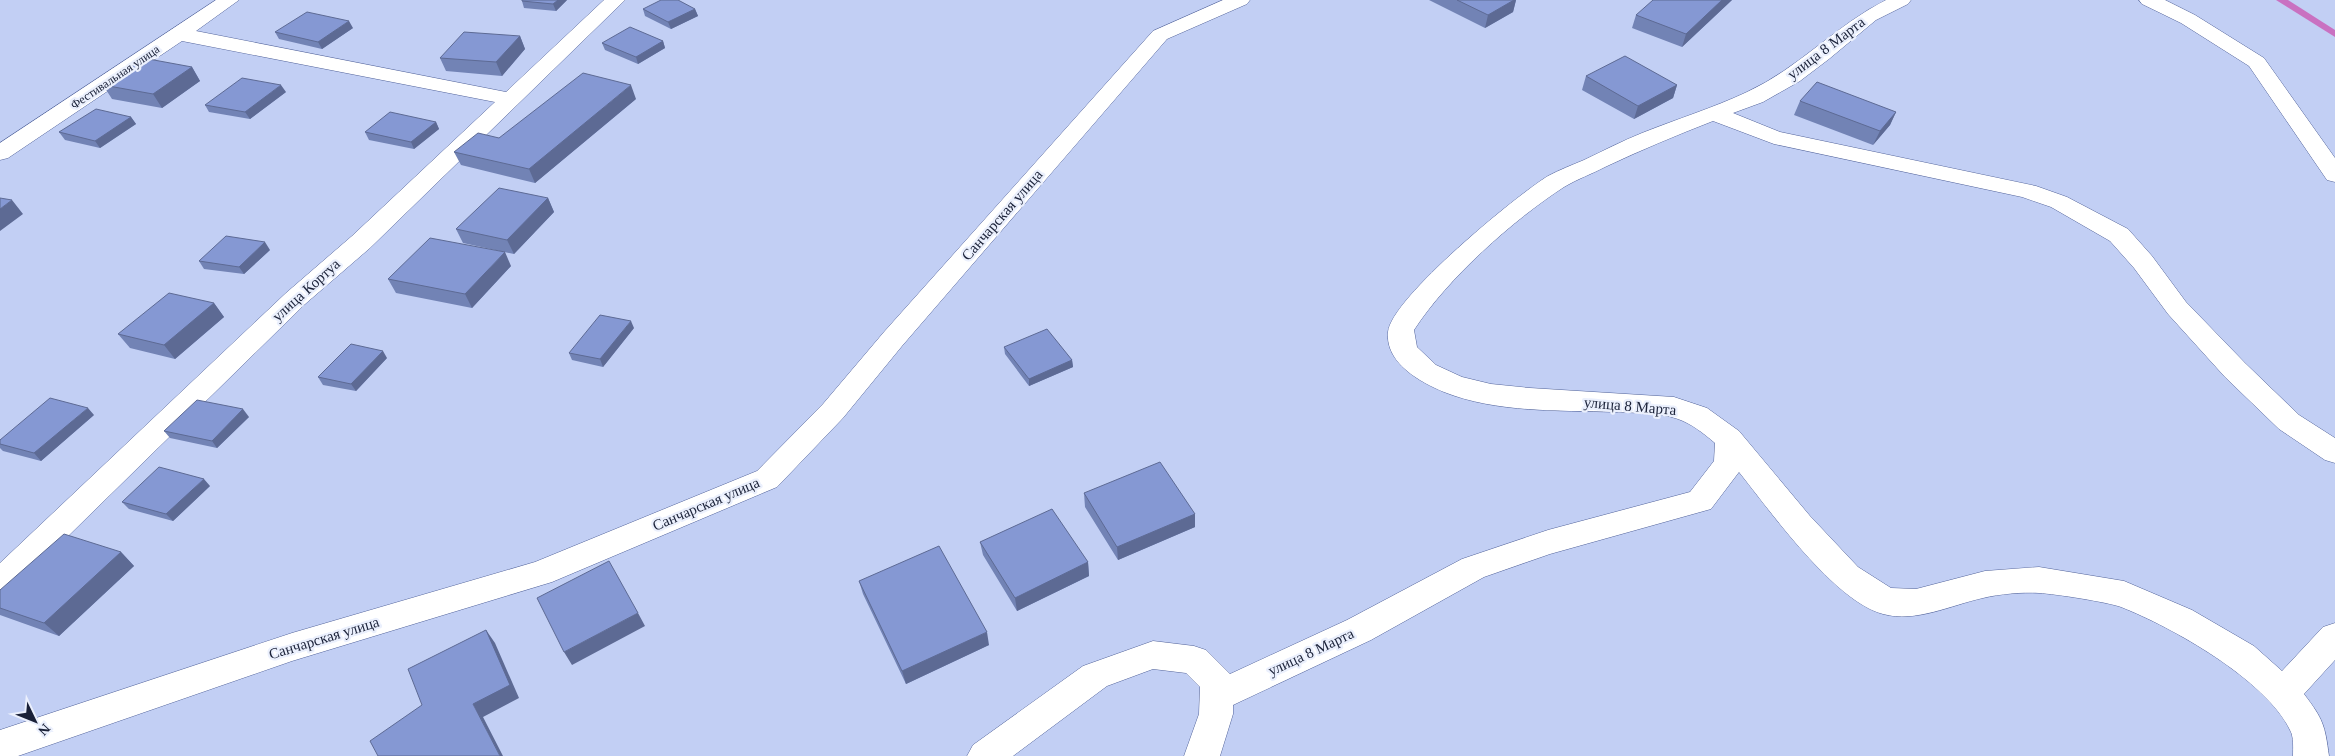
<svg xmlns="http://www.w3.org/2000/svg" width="2335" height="756" font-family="Georgia,serif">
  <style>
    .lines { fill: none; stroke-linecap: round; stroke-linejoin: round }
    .stream { fill: #c971c1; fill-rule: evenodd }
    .street-casing { stroke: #52639a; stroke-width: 1 }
    .street { fill: #fff; fill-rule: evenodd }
    .wall { fill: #7283b5 }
    .shaded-wall { fill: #5d6a94 }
    .building { fill: #8598d3; stroke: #5d6a94 }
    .labels { text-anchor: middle; stroke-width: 4.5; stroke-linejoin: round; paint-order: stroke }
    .far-street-label { font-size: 12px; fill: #1a2138; stroke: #ebf0fd }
    .street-label { font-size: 15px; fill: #1a2138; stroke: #ebf0fd }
  </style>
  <rect width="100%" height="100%" fill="#c2cff4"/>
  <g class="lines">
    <path class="stream" d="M 2276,0 L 2288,0 L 2335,30 L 2335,37 Z"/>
    <g class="street-casing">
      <path id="street" d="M 216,0 L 239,0 L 196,31 L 506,92 L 604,0 L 625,0 L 370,248 L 304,305 L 11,592 L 0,596 L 0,563 L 286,293 L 352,236 L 495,102 L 182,41 L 8,158 L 0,160 L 0,143 Z
        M 1223,0 L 1250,0 L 1247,4 L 1167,39 L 902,346 L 843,418 L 777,487 L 552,582 L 292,661 L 18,756 L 0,756 L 0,730 L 292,633 L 535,562 L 757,471 L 823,404 L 884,332 L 1153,31 Z
        M 1886,0 L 1911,0 L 1908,4 L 1876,20 L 1829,59 L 1800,81 L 1763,102 L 1733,113 L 1780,132 L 2036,186 L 2067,197 L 2128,229 L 2152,256 L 2186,302 L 2245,363 L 2299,415 L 2335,438 L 2335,463 L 2325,460 L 2279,429 L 2225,377 L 2168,314 L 2134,268 L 2110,241 L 2051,207 L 2022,197 L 1774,144 L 1713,121 C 1677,135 1641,150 1605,167 C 1592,174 1577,179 1564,187 C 1513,220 1447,279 1414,330 L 1417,347 L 1436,365 L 1462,377 L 1491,384 L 1530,388 L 1674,397 L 1707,408 L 1739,431 L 1810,516 L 1858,567 L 1891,588 L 1916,589 L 1985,571 L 2039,567 L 2124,581 L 2192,610 L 2254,646 L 2282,671 L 2323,627 L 2335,623 L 2335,660 L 2304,694 C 2323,719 2325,725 2329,756 L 2293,756 C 2293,748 2294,737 2290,730 C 2266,680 2172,627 2121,607 C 2107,602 2056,594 2039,593 C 2022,592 1999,594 1983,598 C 1951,605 1916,623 1883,614 C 1834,601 1771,512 1739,472 L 1711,509 L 1550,554 L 1484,577 L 1371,640 L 1233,705 L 1233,714 L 1220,756 L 1184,756 L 1199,714 L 1200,687 L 1186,673 L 1153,669 L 1107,686 L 1013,756 L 967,756 L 973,745 L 1083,666 L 1153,641 L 1194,646 L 1206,650 L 1230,674 L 1347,620 L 1462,559 L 1548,530 L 1690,492 L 1714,461 L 1715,443 C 1703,433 1692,424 1678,419 C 1659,412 1634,413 1614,412 C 1559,410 1497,413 1444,392 C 1420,382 1385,363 1388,332 C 1391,298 1517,195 1548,176 C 1559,170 1572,165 1584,160 C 1603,151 1622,141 1642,133 C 1677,119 1713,108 1747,92 C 1799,68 1836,25 1886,0 Z
        M 2139,0 L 2165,0 L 2195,15 L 2264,58 L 2335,158 L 2335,182 L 2327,180 L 2249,66 L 2181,23 L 2142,4 Z"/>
    </g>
    <use href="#street" class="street"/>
  </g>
  <path class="wall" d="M 522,0 L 567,0 L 556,11 L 524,8 L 522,1 Z
    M 1429,0 L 1516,0 L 1513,12 L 1485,28 Z
    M 1732,0 L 1682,47 L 1632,28 L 1636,15 Z
    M 643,9 L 695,9 L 698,16 L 671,29 L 645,16 Z
    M 353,28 L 322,49 L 279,39 L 275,32 Z
    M 520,36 L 525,49 L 502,76 L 446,71 L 440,58 Z
    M 663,41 L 665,48 L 638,64 L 605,50 L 602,43 Z
    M 192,67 L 200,81 L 162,108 L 112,99 L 103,85 Z
    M 1586,76 L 1677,85 L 1673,98 L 1634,119 L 1582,90 Z
    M 286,92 L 250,119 L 209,112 L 205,105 Z
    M 636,99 L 535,183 L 461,165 L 454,152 Z
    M 1800,101 L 1896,112 L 1890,125 L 1873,145 L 1794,115 Z
    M 131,117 L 136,124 L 100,148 L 65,140 L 59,132 Z
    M 436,122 L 439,129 L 414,149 L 369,140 L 365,132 Z
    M 548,198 L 554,212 L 514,254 L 463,243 L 456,229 Z
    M 270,250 L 244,274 L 204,269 L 199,261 Z
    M 511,266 L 472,308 L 396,293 L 388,279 Z
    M 214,303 L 224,317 L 175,359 L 130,348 L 118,334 Z
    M 634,328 L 603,367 L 572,360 L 569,353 Z
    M 1004,347 L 1072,360 L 1073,367 L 1029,386 L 1005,354 Z
    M 387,358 L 356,391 L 323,385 L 318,377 Z
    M 94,415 L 41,461 L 3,451 L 0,448 L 0,440 Z
    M 249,417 L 217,448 L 170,438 L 164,431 Z
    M 210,486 L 173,521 L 129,509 L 122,502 Z
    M 1084,493 L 1195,514 L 1195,527 L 1118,560 L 1085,507 Z
    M 980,542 L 1088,562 L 1089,576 L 1017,611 L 983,555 Z
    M 121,552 L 134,566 L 59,636 L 0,615 L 0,590 Z
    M 859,581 L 989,645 L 906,684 L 863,594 Z"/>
  <path class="shaded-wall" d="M 558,0 L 567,0 L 556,11 L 553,4 Z
    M 1514,0 L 1516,0 L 1513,12 L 1485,28 L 1488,15 Z
    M 1722,0 L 1732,0 L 1682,47 L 1686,34 Z
    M 695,9 L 698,16 L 671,29 L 668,22 Z
    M 349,21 L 353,28 L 322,49 L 318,42 Z
    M 520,36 L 525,49 L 502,76 L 496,62 Z
    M 663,41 L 665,48 L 638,64 L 636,57 Z
    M 192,67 L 200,81 L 162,108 L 153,94 Z
    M 281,85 L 286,92 L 250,119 L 245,112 Z
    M 631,85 L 636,99 L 535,183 L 529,169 Z
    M 1677,85 L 1673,98 L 1634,119 L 1638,106 Z
    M 1896,112 L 1890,125 L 1873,145 L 1880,131 Z
    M 131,117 L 136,124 L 100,148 L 95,141 Z
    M 436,122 L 439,129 L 414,149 L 411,142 Z
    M 548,198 L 554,212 L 514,254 L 507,240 Z
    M 12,200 L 23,214 L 0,231 L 0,209 Z
    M 265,242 L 270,250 L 244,274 L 239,267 Z
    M 505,252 L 511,266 L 472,308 L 465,294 Z
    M 214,303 L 224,317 L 175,359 L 164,345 Z
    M 631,321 L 634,328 L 603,367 L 600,359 Z
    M 383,351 L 387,358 L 356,391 L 351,384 Z
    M 1072,360 L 1073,367 L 1029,386 L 1029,379 Z
    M 88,408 L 94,415 L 41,461 L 34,453 Z
    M 243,409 L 249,417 L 217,448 L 212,441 Z
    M 204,479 L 210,486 L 173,521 L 166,514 Z
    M 1195,514 L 1195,527 L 1118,560 L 1117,547 Z
    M 121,552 L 134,566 L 59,636 L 44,623 Z
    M 1088,562 L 1089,576 L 1017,611 L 1015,598 Z
    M 638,613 L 645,626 L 572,665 L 564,652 Z
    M 486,630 L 495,643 L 519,698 L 483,717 L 503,756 L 500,756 L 473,704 Z
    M 987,632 L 989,645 L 906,684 L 902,671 Z"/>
  <path class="building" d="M 522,0 L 558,0 L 553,4 L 522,1 Z
    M 661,0 L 678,0 L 695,9 L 668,22 L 643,9 Z
    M 1457,0 L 1514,0 L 1488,15 Z
    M 1653,0 L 1722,0 L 1686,34 L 1636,15 Z
    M 307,12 L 349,21 L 318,42 L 275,32 Z
    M 630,27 L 663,41 L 636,57 L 602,43 Z
    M 464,32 L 520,36 L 496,62 L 440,58 Z
    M 1625,56 L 1677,85 L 1638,106 L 1586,76 Z
    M 143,58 L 192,67 L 153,94 L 103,85 Z
    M 583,73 L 631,85 L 529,169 L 454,152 L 478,133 L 499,138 Z
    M 242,78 L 281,85 L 245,112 L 205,105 Z
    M 1817,82 L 1896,112 L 1880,131 L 1800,101 Z
    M 96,109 L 131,117 L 95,141 L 59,132 Z
    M 390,112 L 436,122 L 411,142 L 365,132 Z
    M 499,188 L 548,198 L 507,240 L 456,229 Z
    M 0,198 L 12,200 L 0,209 Z
    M 226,236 L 265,242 L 239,267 L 199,261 Z
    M 430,238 L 505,252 L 465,294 L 388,279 Z
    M 169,293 L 214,303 L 164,345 L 118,334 Z
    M 600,315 L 631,321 L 600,359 L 569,353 Z
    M 1047,329 L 1072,360 L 1029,379 L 1004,347 Z
    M 351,344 L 383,351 L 351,384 L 318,377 Z
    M 50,398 L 88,408 L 34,453 L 0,444 L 0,440 Z
    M 197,400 L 243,409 L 212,441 L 164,431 Z
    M 1160,462 L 1195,514 L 1117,547 L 1084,493 Z
    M 159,467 L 204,479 L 166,514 L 122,502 Z
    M 1052,509 L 1088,562 L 1015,598 L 980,542 Z
    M 64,534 L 121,552 L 44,623 L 0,608 L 0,590 Z
    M 939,546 L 987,632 L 902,671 L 859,581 Z
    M 609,561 L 638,613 L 564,652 L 537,598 Z
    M 486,630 L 510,685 L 473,704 L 500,756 L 378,756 L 370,741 L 422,705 L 408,669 Z"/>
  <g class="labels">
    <g class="far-street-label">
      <text transform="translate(115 77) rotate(-34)" y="4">Фестивальная улица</text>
    </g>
    <g class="street-label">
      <text transform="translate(1826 48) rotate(-37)" y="5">улица 8 Марта</text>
      <text transform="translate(1002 215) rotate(-49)" y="5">Санчарская улица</text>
      <text transform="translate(306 290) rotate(-42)" y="5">улица Кортуа</text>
      <text transform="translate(1630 406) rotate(5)" y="5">улица 8 Марта</text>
      <text transform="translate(706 504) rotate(-23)" y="5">Санчарская улица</text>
      <text transform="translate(324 638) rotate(-17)" y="5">Санчарская улица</text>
      <text transform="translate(1311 652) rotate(-25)" y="5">улица 8 Марта</text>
    </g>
  </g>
  <g transform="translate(35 721) rotate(133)" stroke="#ebf0fd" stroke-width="4" paint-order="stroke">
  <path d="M0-4L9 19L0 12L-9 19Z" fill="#1a2138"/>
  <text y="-8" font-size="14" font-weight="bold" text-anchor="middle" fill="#1a2138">N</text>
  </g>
</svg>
